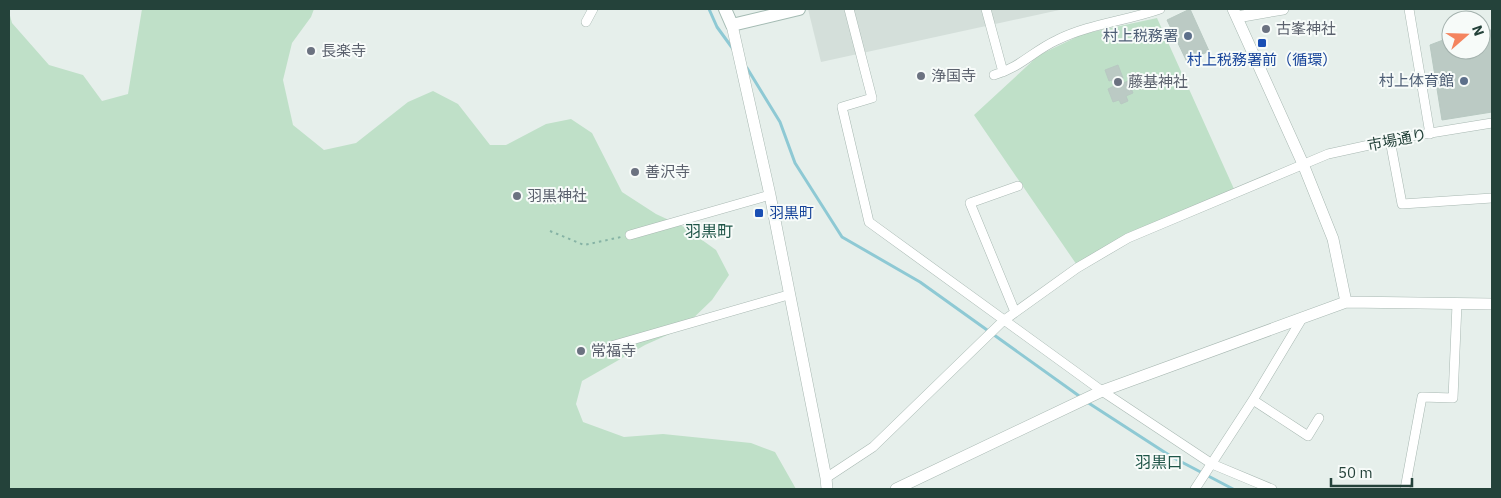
<svg xmlns="http://www.w3.org/2000/svg" width="1501" height="498" font-family="'IBM Plex Sans','Noto Sans JP',sans-serif">
  <style>
    .built { fill: #d4dfda }
    .green { fill: #bfe0c8 }
    .lines { fill: none; stroke-linecap: round; stroke-linejoin: round }
    .stream { stroke: #8ec9d4; stroke-width: 3 }
    .building { fill: #bbcac4; stroke: #b8c9c2 }
    .minor-casing { stroke: #a8b8b2; stroke-width: 10 }
    .tertiary-casing { stroke: #a8b8b2; stroke-width: 12 }
    .secondary-casing { stroke: #a4bbb3; stroke-width: 14 }
    .path { stroke: #86b3a5; stroke-width: 2; stroke-dasharray: 2.5 4; stroke-linecap: butt }
    .minor { stroke: #fff; stroke-width: 9 }
    .tertiary { stroke: #fff; stroke-width: 11 }
    .secondary { stroke: #fff; stroke-width: 12 }
    .worship-dot { fill: #6b7280; stroke: #f7fbf9; stroke-width: 2 }
    .service-dot { fill: #5c6f8a; stroke: #f7fbf9; stroke-width: 2 }
    .transit-dot { fill: #1a4fb4; stroke: #f7fbf9; stroke-width: 2 }
    .labels { text-anchor: middle; stroke-width: 4; stroke-linejoin: round; paint-order: stroke }
    .worship-label { font-size: 15px; fill: #5b616d; stroke: #f7fbf9; text-anchor: start }
    .service-label { font-size: 15px; fill: #4e5e75; stroke: #f7fbf9; text-anchor: end }
    .transit-label { font-size: 15px; fill: #164399; stroke: #f7fbf9 }
    .street-label { font-size: 15px; fill: #24423a; stroke: #f7fbf9 }
    .neighbourhood-label { font-size: 16px; fill: #1f5548; stroke: #f7fbf9 }
  </style>
  <rect width="100%" height="100%" fill="#e6efeb"/>
  <path class="built" d="M 808,9 L 1064,9 L 821,62 Z"/>
  <path class="green" d="M 142,9 L 314,9 L 311,17 L 292,43 L 283,80 L 293,125 L 324,150 L 356,143 L 408,102 L 433,91 L 458,104 L 490,145 L 506,145 L 546,124 L 571,119 L 592,133 L 622,192 L 656,214 L 684,227 L 716,250 L 729,275 L 712,300 L 683,328 L 645,345 L 582,381 L 576,404 L 583,422 L 624,437 L 663,434 L 751,443 L 775,452 L 796,489 L 9,489 L 9,12 L 12,23 L 49,65 L 83,75 L 102,101 L 128,94 Z
    M 1157,18 L 1234,189 L 1152,225 L 1081,271 L 974,115 L 1039,55 L 1083,34 Z"/>
  <g class="lines">
    <path class="stream" d="M 709,9 L 717,27 L 733,49
      M 747,68 L 780,122 L 795,163 L 842,237 L 920,282 L 1082,398
      M 1087,402 L 1172,457 L 1233,489"/>
  </g>
  <path class="building" d="M 1190,9 L 1209,51 L 1187,62 L 1167,20 Z
    M 1489,30 L 1492,30 L 1492,112 L 1442,120 L 1430,45 L 1451,37 L 1451,50 L 1481,50 L 1481,34 L 1490,35 Z
    M 1118,65 L 1123,78 L 1119,79 L 1121,84 L 1128,81 L 1133,93 L 1126,96 L 1128,101 L 1121,104 L 1119,100 L 1113,102 L 1108,89 L 1114,86 L 1112,80 L 1109,81 L 1105,70 Z"/>
  <g class="lines">
    <g class="minor-casing">
      <path id="minor" d="M 849,9 L 872,98 L 842,107 L 869,222 L 1102,391 L 1212,464 L 1272,489
        M 986,9 L 1003,72
        M 1409,9 L 1430,134
        M 586,22 L 593,9
        M 994,75 C 1021,67 1033,51 1057,40 C 1089,24 1126,21 1160,9
        M 1390,140 L 1402,204 L 1492,198
        M 630,235 L 770,195
        M 1015,312 L 970,203 L 1018,186
        M 611,346 L 788,295
        M 1253,400 L 1308,436 L 1319,418
        M 826,478 L 873,447 L 1003,321 L 1077,268 L 1128,238 L 1328,154 L 1406,137 L 1492,123
        M 1195,489 L 1253,400 L 1303,317
        M 1405,489 L 1422,397 L 1453,398 L 1457,304"/>
    </g>
    <g class="tertiary-casing">
      <path id="tertiary" d="M 1233,9 L 1303,164 L 1333,239 L 1346,302
        M 1237,17 L 1283,9
        M 732,25 L 770,195 L 826,478 L 827,489
        M 896,489 L 1102,391 L 1346,302 L 1492,304"/>
    </g>
    <g class="secondary-casing">
      <path id="secondary" d="M 725,9 L 732,25 L 799,9"/>
    </g>
    <path class="path" d="M 550,231 L 584,245 L 621,237"/>
    <use href="#minor" class="minor"/>
    <use href="#tertiary" class="tertiary"/>
    <use href="#secondary" class="secondary"/>
  </g>
  <g class="worship-dot">
    <circle cx="1266" cy="29" r="5"/>
    <circle cx="311" cy="51" r="5"/>
    <circle cx="921" cy="76" r="5"/>
    <circle cx="1118" cy="82" r="5"/>
    <circle cx="635" cy="172" r="5"/>
    <circle cx="517" cy="196" r="5"/>
    <circle cx="581" cy="351" r="5"/>
  </g>
  <g class="service-dot">
    <circle cx="1188" cy="36" r="5"/>
    <circle cx="1464" cy="81" r="5"/>
  </g>
  <g class="transit-dot">
    <rect x="1257" y="38" width="10" height="10" rx="2.5"/>
    <rect x="754" y="208" width="10" height="10" rx="2.5"/>
  </g>
  <g class="labels">
    <g class="worship-label">
      <text x="1276" y="34">古峯神社</text>
      <text x="321" y="56">長楽寺</text>
      <text x="931" y="81">浄国寺</text>
      <text x="1128" y="87">藤基神社</text>
      <text x="645" y="177">善沢寺</text>
      <text x="527" y="201">羽黒神社</text>
      <text x="591" y="356">常福寺</text>
    </g>
    <g class="service-label">
      <text x="1178" y="41">村上税務署</text>
      <text x="1454" y="86">村上体育館</text>
    </g>
    <g class="transit-label">
      <text x="1262" y="65">村上税務署前（循環）</text>
      <text x="769" y="218" text-anchor="start">羽黒町</text>
    </g>
    <g class="street-label">
      <text transform="translate(1397 140) rotate(-11)" y="5">市場通り</text>
    </g>
    <g class="neighbourhood-label">
      <text x="709" y="237">羽黒町</text>
      <text x="1159" y="468">羽黒口</text>
    </g>
  </g>
  <rect width="1501" height="498" fill="none" stroke="#24423a" stroke-width="20"/>
  <g transform="translate(1466 35) rotate(70)"><circle r="24" fill="#f7fbf9" stroke="#a3b1ad"/>
  <path d="M0-4L9 19L0 12L-9 19Z" fill="#f4845f"/>
  <text y="-8" font-size="14" font-weight="bold" text-anchor="middle" fill="#24423a">N</text>
  </g>
  <path d="M1331 478v8h81v-8" fill="none" stroke="#24423a" stroke-width="2.5"/>
  <text x="1338" y="478" font-size="15" fill="#24423a" stroke="#f7fbf9" stroke-width="4" paint-order="stroke">50 m</text>
</svg>
